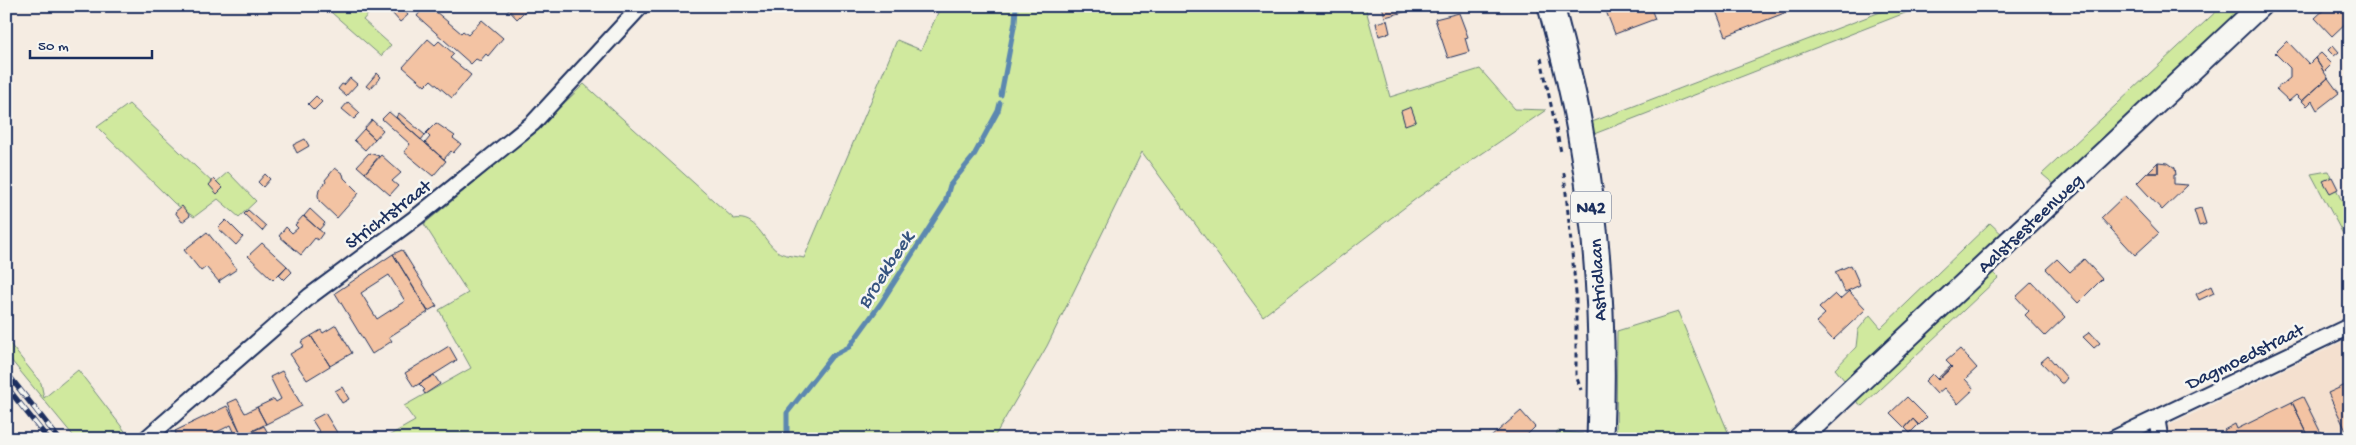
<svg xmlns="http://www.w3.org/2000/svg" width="2356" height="445" font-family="'Gochi Hand',sans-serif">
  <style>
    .built { fill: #f4e0cf }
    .green { fill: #d0e99e; stroke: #768c7e }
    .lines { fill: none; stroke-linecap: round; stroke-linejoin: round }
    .stream { stroke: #5c88b0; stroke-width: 5 }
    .building { fill: #f3c3a3; stroke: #1b2f5e; fill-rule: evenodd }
    .minor-casing { stroke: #1b2f5e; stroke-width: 19 }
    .secondary-casing { stroke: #1b2f5e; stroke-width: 25 }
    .primary-casing { stroke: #1b2f5e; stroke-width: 29 }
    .path { stroke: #1b2f5e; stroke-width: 3; stroke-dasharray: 5 4; stroke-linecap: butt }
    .minor { stroke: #f6f6f2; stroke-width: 15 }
    .secondary { stroke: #f6f6f2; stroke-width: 21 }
    .primary { stroke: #f6f6f2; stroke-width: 25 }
    .rail-casing { stroke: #1b2f5e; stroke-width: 5.5 }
    .rail { stroke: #f6f6f2; stroke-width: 4; stroke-dasharray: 11; stroke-linecap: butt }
    .labels { text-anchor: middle; stroke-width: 5; stroke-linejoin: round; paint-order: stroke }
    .shield { fill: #f6f6f2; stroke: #5d6b8a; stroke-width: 1 }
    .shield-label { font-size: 18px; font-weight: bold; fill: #1b2f5e }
    .street-label { font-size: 19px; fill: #1b2f5e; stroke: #f6f6f2 }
    .water-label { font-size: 20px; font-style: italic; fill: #365480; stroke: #f6f6f2 }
  </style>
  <rect width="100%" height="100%" fill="#f5ece2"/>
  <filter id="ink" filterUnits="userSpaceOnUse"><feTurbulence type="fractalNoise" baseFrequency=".02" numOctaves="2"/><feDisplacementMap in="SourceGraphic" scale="10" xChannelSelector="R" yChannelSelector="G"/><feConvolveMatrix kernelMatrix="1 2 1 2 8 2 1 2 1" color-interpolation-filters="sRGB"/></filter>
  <g filter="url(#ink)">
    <path class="built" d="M 2350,338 L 2350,439 L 2139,439 L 2170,425 Z"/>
    <path class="green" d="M 324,6 L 375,6 L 363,20 L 391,45 L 381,56 Z
      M 941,6 L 1365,6 L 1390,97 L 1480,69 L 1515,109 L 1546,110 L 1417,198 L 1263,316 L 1142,152 L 1047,346 L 993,439 L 383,439 L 415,421 L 404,406 L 471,368 L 439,310 L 468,293 L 424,224 L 530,136 L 584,84 L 734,219 C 757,215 762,240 777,251 C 783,256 797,256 804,258 L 897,40 L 921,50 Z
      M 1896,6 L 1923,6 L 1594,134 L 1592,122 Z
      M 2222,6 L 2246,6 L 2056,186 L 2042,174 Z
      M 129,104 L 214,184 L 228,172 L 256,201 L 239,217 L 218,199 L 194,217 L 174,203 L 97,127 Z
      M 2328,171 L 2350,219 L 2350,247 L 2311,174 Z
      M 1990,223 L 2004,236 L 1980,258 L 1998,278 L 1862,406 L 1851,397 L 1903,349 L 1891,336 L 1845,381 L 1835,369 L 1856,347 L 1858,330 L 1870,315 L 1881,328 Z
      M 1678,312 L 1731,439 L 1616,439 L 1617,331 Z
      M 6,339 L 41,383 L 44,398 L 78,370 L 131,439 L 76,439 L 6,354 Z
      M 1557,431 L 1583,434 L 1583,439 L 1556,439 Z"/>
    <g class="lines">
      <path class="stream" d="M 1001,95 L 1015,22 L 1016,6
        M 781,439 L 787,432 L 787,413 L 832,356 L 849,347 L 881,303 L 945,203 L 950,185 L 973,157 L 998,111 L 1000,103"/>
    </g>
    <path class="building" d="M 401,6 L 408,15 L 400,22 L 392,13 Z
      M 425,6 L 429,6 L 461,33 L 463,31 L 468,35 L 482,20 L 503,38 L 488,56 L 486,54 L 480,61 L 476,59 L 471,64 L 417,16 Z
      M 505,6 L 530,6 L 517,19 Z
      M 1382,6 L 1427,6 L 1385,17 Z
      M 1650,6 L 1655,19 L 1615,34 L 1604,6 Z
      M 1714,6 L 1802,6 L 1726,36 Z
      M 2328,6 L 2350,6 L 2350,19 L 2332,36 L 2315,18 Z
      M 1459,13 L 1468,37 L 1465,38 L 1469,52 L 1448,58 L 1435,19 Z
      M 1387,20 L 1390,33 L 1379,36 L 1376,23 Z
      M 428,39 L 435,45 L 439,41 L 454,54 L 450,58 L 471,75 L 452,98 L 431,80 L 425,86 L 403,67 Z
      M 2287,41 L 2309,64 L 2315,58 L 2328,78 L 2302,101 L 2296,95 L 2289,101 L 2276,89 L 2290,78 L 2290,68 L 2275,53 Z
      M 2333,45 L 2339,52 L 2334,56 L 2328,50 Z
      M 2321,53 L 2332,64 L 2324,72 L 2315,58 Z
      M 377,73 L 381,77 L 370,89 L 366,86 Z
      M 350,78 L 357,84 L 346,96 L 338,89 L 342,84 L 344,85 Z
      M 2328,78 L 2339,93 L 2317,110 L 2312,101 L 2307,106 L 2302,101 Z
      M 316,96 L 322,102 L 314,110 L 308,104 Z
      M 348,102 L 360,113 L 354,119 L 342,109 Z
      M 1411,107 L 1416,121 L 1405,125 L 1401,111 Z
      M 389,112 L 446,161 L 433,176 L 404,152 L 410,144 L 382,119 Z
      M 399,113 L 425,135 L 421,140 L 396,117 Z
      M 372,120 L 383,130 L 375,139 L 364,129 Z
      M 436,123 L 455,136 L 453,138 L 461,144 L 453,153 L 451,151 L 444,159 L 446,161 L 425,143 L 430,137 L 426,133 Z
      M 364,129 L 375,139 L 365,150 L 354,140 Z
      M 305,139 L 309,146 L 297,153 L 293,145 Z
      M 369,153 L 379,156 L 365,173 L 357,166 Z
      M 381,155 L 401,173 L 392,181 L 398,186 L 390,195 L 365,173 Z
      M 2158,162 L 2158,173 L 2147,173 Z
      M 2158,162 L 2168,163 L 2175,168 L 2176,175 L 2174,175 L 2174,184 L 2188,185 L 2162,210 L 2137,183 L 2147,173 L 2158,173 Z
      M 335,168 L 343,174 L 344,178 L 359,193 L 337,218 L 319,201 L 318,195 L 319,190 L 326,182 L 325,180 Z
      M 265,174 L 270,179 L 263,187 L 258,182 Z
      M 2332,177 L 2338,189 L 2330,193 L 2323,181 Z
      M 214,179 L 223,188 L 217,194 L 209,185 Z
      M 2124,196 L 2159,233 L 2135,255 L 2101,218 Z
      M 182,206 L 190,216 L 182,222 L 175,212 Z
      M 2201,208 L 2206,224 L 2199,226 L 2194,210 Z
      M 310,209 L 325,223 L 319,230 L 304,216 Z
      M 248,210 L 266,226 L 262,231 L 244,214 Z
      M 303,216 L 323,233 L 318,240 L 315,238 L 301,255 L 279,236 L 286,227 L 292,233 L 298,228 L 295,225 Z
      M 226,220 L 243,237 L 236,245 L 218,228 Z
      M 207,232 L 237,269 L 219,281 L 220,283 L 206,267 L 201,271 L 184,250 Z
      M 262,243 L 287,266 L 273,280 L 248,256 Z
      M 402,250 L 437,306 L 428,311 L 393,254 Z
      M 393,254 L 428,312 L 389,337 L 392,341 L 372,354 L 335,293 ZM 389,275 L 405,301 L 377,319 L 361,293 Z
      M 2057,259 L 2070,272 L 2084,259 L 2102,279 L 2078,303 L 2046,269 Z
      M 1851,265 L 1860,285 L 1845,292 L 1835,272 Z
      M 287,266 L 292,272 L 284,280 L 279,275 Z
      M 2032,282 L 2065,317 L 2045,336 L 2025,315 L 2029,311 L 2016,297 Z
      M 2211,286 L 2214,293 L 2199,300 L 2196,294 Z
      M 1849,291 L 1866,309 L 1833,340 L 1816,322 L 1825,314 L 1819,308 L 1835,294 L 1840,299 Z
      M 336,325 L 352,353 L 330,366 L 311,336 L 321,330 L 323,333 Z
      M 2090,332 L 2100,343 L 2094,348 L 2083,337 Z
      M 311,336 L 330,366 L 307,380 L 290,354 L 304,346 L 301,342 Z
      M 449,346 L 457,360 L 414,387 L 405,373 Z
      M 1960,349 L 1977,368 L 1965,379 L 1974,389 L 1958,404 L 1944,388 L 1937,394 L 1925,381 L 1932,374 L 1938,380 L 1952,367 L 1946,361 Z
      M 2048,356 L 2067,378 L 2063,383 L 2061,383 L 2041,362 Z
      M 1951,366 L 1952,367 L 1938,380 L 1937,379 Z
      M 282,371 L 302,406 L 266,424 L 257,407 L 274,399 L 276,402 L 281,399 L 270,377 Z
      M 434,375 L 440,384 L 425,394 L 423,391 L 425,390 L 419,384 Z
      M 2350,383 L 2350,439 L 2328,393 Z
      M 342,387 L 349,399 L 342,403 L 335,391 Z
      M 1907,397 L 1927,417 L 1919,425 L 1913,419 L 1905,428 L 1890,413 Z
      M 2303,397 L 2324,439 L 2310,439 L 2292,402 Z
      M 237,399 L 245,413 L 257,407 L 266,424 L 242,436 L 228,403 Z
      M 2292,402 L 2310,439 L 2217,439 L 2226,434 L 2224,430 L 2235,424 L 2237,429 Z
      M 227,406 L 242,435 L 237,438 L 231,425 L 203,439 L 178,439 L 175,431 Z
      M 1521,411 L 1535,427 L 1523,439 L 1493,439 L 1491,437 Z
      M 325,413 L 341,439 L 324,439 L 312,420 Z
      M 1913,419 L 1918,425 L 1910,433 L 1905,428 Z
      M 264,426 L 269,435 L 261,439 L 244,439 L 242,436 Z
      M 17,433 L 20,439 L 6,439 L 6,438 Z"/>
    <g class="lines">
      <g class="minor-casing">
        <path id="minor" d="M 2157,420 L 2160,439
          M 146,439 L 310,296 L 418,216 L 533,123 L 641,6
          M 2113,439 L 2350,326"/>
      </g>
      <g class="secondary-casing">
        <path id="secondary" d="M 1799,439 L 2260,6"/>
      </g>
      <g class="primary-casing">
        <path id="primary" d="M 1551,6 C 1563,52 1575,97 1582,143 C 1599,240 1604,341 1600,439"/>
      </g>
      <path class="path" d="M 1541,58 L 1561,152
        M 1564,173 L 1576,293 L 1576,375 L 1581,390"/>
      <use href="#minor" class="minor"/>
      <use href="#secondary" class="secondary"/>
      <use href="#primary" class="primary"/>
      <g class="rail-casing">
        <path id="rail" d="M 6,372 L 59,439
          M 6,386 L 48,439"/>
      </g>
      <use href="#rail" class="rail"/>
    </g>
  </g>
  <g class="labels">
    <rect class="shield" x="1571" y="191.5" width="40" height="31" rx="4"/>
    <g class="shield-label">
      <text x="1591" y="213">N42</text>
    </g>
    <g class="street-label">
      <text transform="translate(387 213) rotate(-37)" y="7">Strichtstraat</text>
      <text transform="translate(2029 222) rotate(-43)" y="7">Aalstsesteenweg</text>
      <text transform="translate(1596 280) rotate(-93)" y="7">Astridlaan</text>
      <text transform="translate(2244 355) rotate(-26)" y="7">Dagmoedstraat</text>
    </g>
    <g class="water-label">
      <text transform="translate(884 269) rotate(-57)" y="7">Broekbeek</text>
    </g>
  </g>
  <rect width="2356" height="445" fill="none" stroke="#f6f6f2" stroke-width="25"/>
  <rect x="12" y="12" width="2331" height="420" fill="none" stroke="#1b2f5e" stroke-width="2" filter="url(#ink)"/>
  <path d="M30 50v8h122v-8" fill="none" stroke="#1b2f5e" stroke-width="2.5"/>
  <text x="38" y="50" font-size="15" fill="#1b2f5e" stroke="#f6f6f2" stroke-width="4" paint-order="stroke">50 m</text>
</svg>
